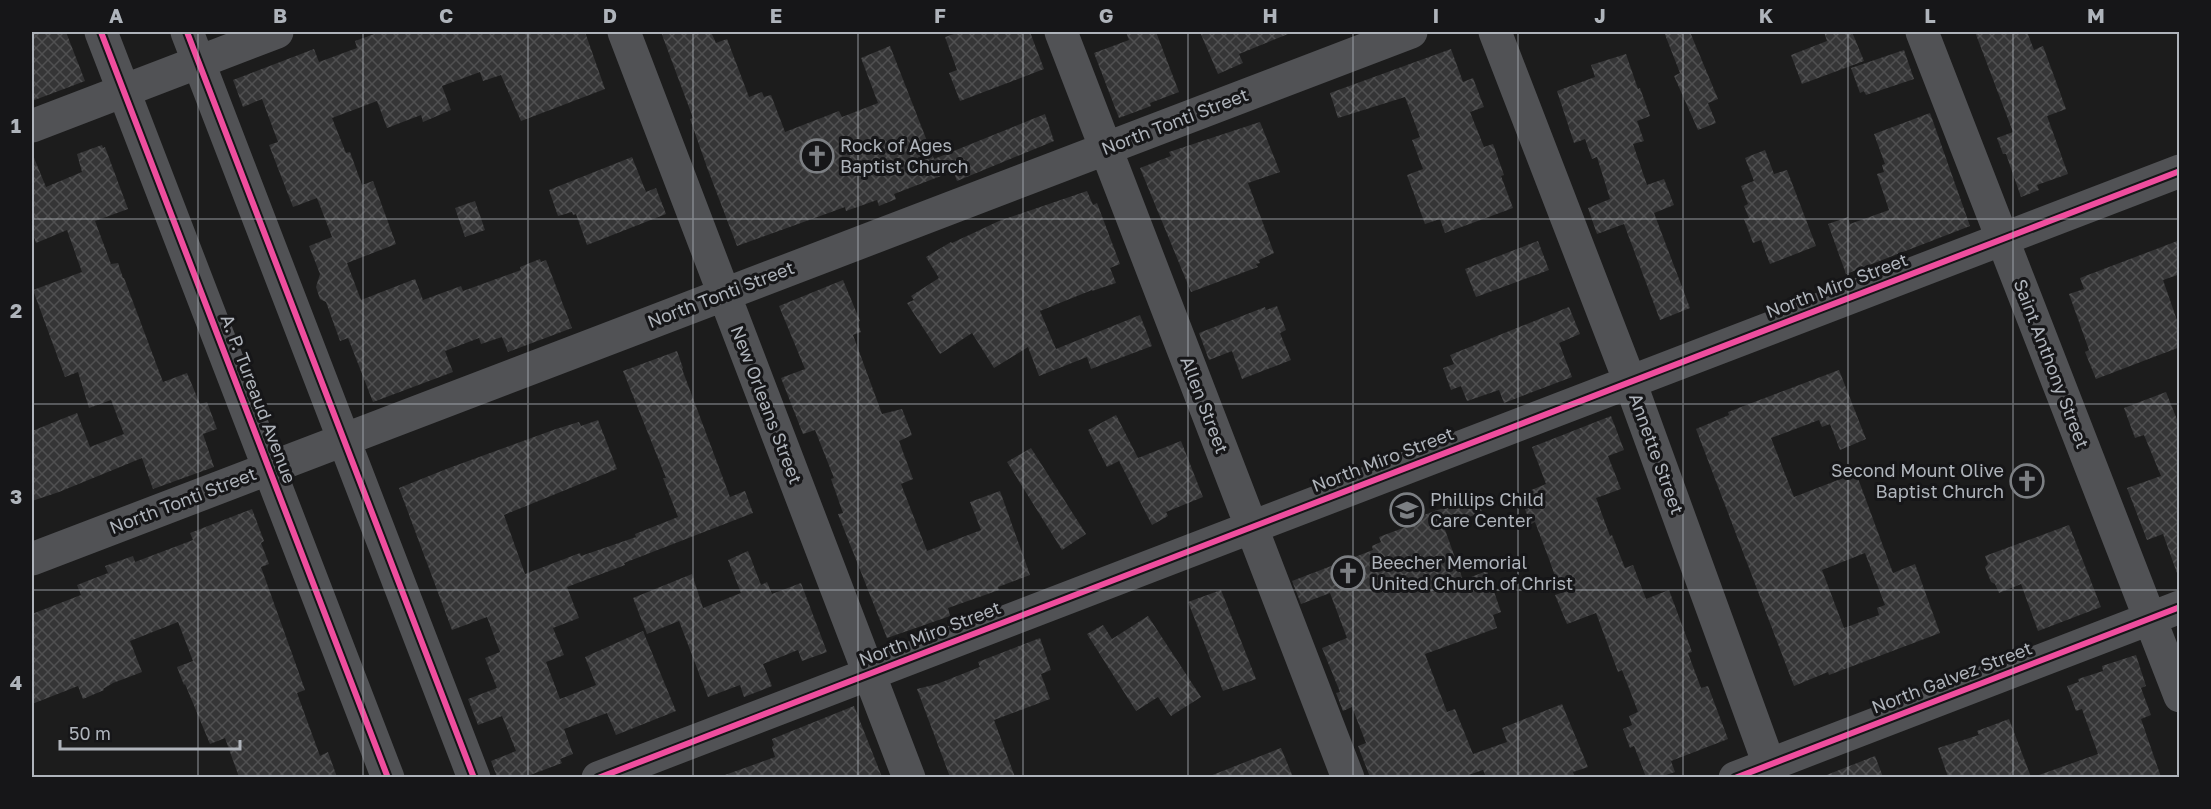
<svg xmlns="http://www.w3.org/2000/svg" width="2211" height="809" font-family="'Golos Text',sans-serif">
  <style>
    .building { fill: url(#building-cross-hatch); fill-rule: evenodd }
    .lines { fill: none; stroke-linecap: round; stroke-linejoin: round }
    .minor { stroke: #515255; stroke-width: 33 }
    .cycleway-casing { stroke: #161618; stroke-width: 10 }
    .cycleway { stroke: #ef4d9e; stroke-width: 6 }
    .grid { fill: none; stroke: #afb4bb; stroke-width: 1.5; stroke-opacity: 0.55 }
    .labels { text-anchor: middle; stroke-width: 6; stroke-linejoin: round; paint-order: stroke }
    .street-label { font-size: 18px; fill: #afb4bb; stroke: #161618 }
    .poi-label { font-size: 18px; fill: #afb4bb; stroke: #161618; text-anchor: start }
    .neatline { fill: none; stroke: #afb4bb; stroke-width: 2 }
    .grid-label { font-size: 20px; text-anchor: middle; font-weight: bold; fill: #afb4bb }
  </style>
  <defs>
    <pattern id="building-cross-hatch" width="8" height="8" patternUnits="userSpaceOnUse" patternTransform="scale(1.5)"><rect width="8" height="8" fill="#353536"/><path d="M0 0l8 8M0 8l8-8" fill="none" stroke="#505051"/></pattern>
  </defs>
  <rect width="100%" height="100%" fill="#1c1c1c"/>
  <path class="building" d="M 32,32 L 66,32 L 85,81 L 32,101 Z
    M 380,32 L 585,32 L 605,89 L 521,121 L 501,75 L 483,81 L 480,72 L 442,86 L 451,110 L 423,122 L 421,115 L 387,128 L 377,101 L 332,118 L 346,153 L 350,152 L 362,185 L 373,181 L 396,244 L 347,263 L 361,300 L 415,279 L 423,300 L 461,286 L 463,291 L 521,270 L 520,267 L 540,259 L 541,262 L 546,260 L 572,328 L 508,352 L 502,337 L 481,344 L 479,338 L 445,351 L 453,372 L 373,402 L 348,338 L 340,341 L 326,302 L 320,299 L 316,287 L 320,274 L 309,246 L 332,237 L 317,198 L 293,207 L 269,145 L 278,142 L 262,99 L 243,107 L 233,80 L 314,49 L 319,62 L 357,48 L 355,41 Z
    M 661,32 L 711,32 L 716,43 L 727,39 L 749,97 L 762,92 L 764,97 L 771,95 L 785,132 L 839,111 L 842,117 L 878,103 L 861,58 L 890,46 L 934,159 L 1045,114 L 1054,141 L 957,181 L 954,173 L 946,174 L 894,194 L 896,199 L 879,206 L 877,200 L 846,211 L 845,207 L 737,246 L 708,170 L 690,119 L 693,118 Z
    M 960,32 L 1030,32 L 1044,69 L 960,101 L 949,73 L 957,70 L 945,37 Z
    M 1126,32 L 1156,32 L 1179,92 L 1150,103 L 1151,106 L 1119,118 L 1094,53 L 1129,40 Z
    M 1200,32 L 1293,32 L 1239,54 L 1243,63 L 1218,74 Z
    M 1664,32 L 1690,32 L 1718,99 L 1708,103 L 1716,123 L 1698,130 L 1674,76 L 1680,73 Z
    M 1824,32 L 1852,32 L 1864,61 L 1802,84 L 1791,55 L 1827,41 Z
    M 1975,32 L 2027,32 L 2034,50 L 2043,46 L 2066,109 L 2047,116 L 2068,174 L 2037,185 L 2039,190 L 2021,197 L 2006,154 L 2003,154 L 1997,138 L 2013,132 Z
    M 1451,49 L 1463,82 L 1473,78 L 1484,107 L 1470,112 L 1484,147 L 1493,144 L 1504,175 L 1501,176 L 1513,208 L 1445,233 L 1440,219 L 1425,224 L 1407,175 L 1423,169 L 1412,140 L 1420,137 L 1405,97 L 1338,118 L 1330,93 Z
    M 1904,50 L 1914,79 L 1866,95 L 1864,91 L 1860,93 L 1851,68 Z
    M 1626,54 L 1638,89 L 1640,88 L 1650,116 L 1637,121 L 1644,141 L 1633,144 L 1647,185 L 1664,179 L 1674,205 L 1654,213 L 1690,308 L 1660,320 L 1624,224 L 1597,234 L 1588,208 L 1610,199 L 1597,157 L 1592,159 L 1585,139 L 1574,143 L 1557,91 L 1595,77 L 1591,65 Z
    M 1930,113 L 1970,226 L 1846,274 L 1828,224 L 1848,217 L 1850,224 L 1889,210 L 1877,174 L 1884,172 L 1882,165 L 1885,164 L 1874,134 Z
    M 1260,122 L 1280,172 L 1248,183 L 1274,253 L 1259,260 L 1260,263 L 1256,264 L 1258,267 L 1191,292 L 1140,168 L 1171,156 L 1169,152 Z
    M 102,145 L 103,148 L 105,147 L 128,209 L 95,221 L 111,264 L 118,263 L 123,278 L 124,278 L 163,382 L 187,373 L 200,404 L 207,402 L 217,429 L 203,434 L 214,467 L 153,489 L 142,458 L 59,492 L 32,501 L 32,431 L 77,413 L 90,447 L 124,434 L 111,400 L 89,408 L 78,372 L 65,377 L 33,290 L 82,272 L 67,230 L 36,243 L 32,231 L 32,153 L 46,187 L 82,172 L 77,154 Z
    M 1765,150 L 1774,174 L 1787,170 L 1816,246 L 1770,264 L 1761,240 L 1753,243 L 1744,219 L 1749,218 L 1744,206 L 1748,204 L 1741,186 L 1754,181 L 1745,158 Z
    M 632,157 L 646,192 L 656,188 L 666,214 L 587,245 L 576,214 L 573,215 L 572,212 L 558,216 L 549,190 Z
    M 1087,191 L 1093,205 L 1097,203 L 1120,264 L 1110,268 L 1116,283 L 1092,291 L 1092,290 L 1040,311 L 1056,349 L 1140,315 L 1152,346 L 1091,369 L 1087,357 L 1039,376 L 1028,347 L 994,368 L 972,333 L 940,354 L 907,303 L 914,300 L 911,296 L 939,278 L 926,257 L 951,242 L 952,243 L 999,221 Z
    M 475,201 L 485,230 L 465,237 L 455,208 Z
    M 2180,240 L 2180,274 L 2163,280 L 2180,329 L 2180,347 L 2096,379 L 2085,352 L 2089,350 L 2069,294 L 2084,289 L 2080,278 Z
    M 1538,241 L 1549,270 L 1476,297 L 1465,269 Z
    M 843,280 L 860,321 L 857,322 L 861,332 L 853,335 L 882,414 L 902,409 L 912,435 L 899,441 L 913,479 L 901,484 L 927,551 L 981,530 L 970,502 L 1000,491 L 1030,575 L 998,587 L 999,590 L 948,608 L 950,616 L 887,638 L 838,514 L 843,513 L 831,479 L 834,478 L 815,430 L 803,434 L 781,378 L 805,369 L 779,306 Z
    M 1277,306 L 1286,330 L 1280,333 L 1291,360 L 1242,379 L 1232,351 L 1209,360 L 1199,333 L 1265,307 L 1266,310 Z
    M 1569,307 L 1580,334 L 1559,343 L 1572,377 L 1504,403 L 1499,390 L 1467,401 L 1461,386 L 1451,390 L 1443,368 L 1454,364 L 1450,355 Z
    M 677,351 L 683,368 L 682,369 L 730,497 L 745,491 L 753,513 L 624,563 L 625,565 L 567,587 L 579,618 L 553,628 L 564,655 L 546,662 L 560,699 L 596,685 L 585,657 L 643,631 L 676,711 L 616,735 L 607,713 L 564,729 L 573,754 L 560,759 L 562,763 L 525,777 L 497,777 L 491,761 L 516,751 L 502,716 L 478,725 L 468,699 L 497,688 L 485,658 L 500,652 L 487,617 L 452,630 L 399,488 L 449,468 L 556,429 L 579,422 L 581,426 L 598,420 L 617,469 L 504,515 L 525,574 L 580,553 L 581,556 L 636,537 L 635,534 L 678,517 L 663,478 L 666,478 L 623,371 Z
    M 1839,370 L 1866,439 L 1840,450 L 1830,424 L 1822,427 L 1819,420 L 1771,438 L 1794,497 L 1856,473 L 1893,573 L 1915,564 L 1940,633 L 1829,675 L 1828,672 L 1794,686 L 1696,429 L 1729,415 L 1728,412 ZM 1865,553 L 1885,605 L 1877,608 L 1879,615 L 1844,628 L 1822,570 Z
    M 2166,392 L 2180,427 L 2180,573 L 2177,573 L 2163,534 L 2147,540 L 2127,488 L 2161,476 L 2144,435 L 2135,438 L 2124,408 Z
    M 1116,415 L 1138,458 L 1181,441 L 1203,497 L 1166,512 L 1168,516 L 1152,525 L 1119,461 L 1107,467 L 1088,430 Z
    M 1611,416 L 1624,450 L 1608,456 L 1621,489 L 1596,498 L 1610,536 L 1612,535 L 1625,568 L 1633,565 L 1646,599 L 1669,590 L 1692,652 L 1688,653 L 1701,688 L 1708,686 L 1728,739 L 1671,761 L 1675,772 L 1660,777 L 1646,777 L 1634,746 L 1630,748 L 1623,729 L 1632,725 L 1629,716 L 1638,712 L 1622,670 L 1618,672 L 1596,613 L 1567,624 L 1555,595 L 1561,593 L 1549,559 L 1535,522 L 1531,524 L 1519,495 L 1546,484 L 1532,447 Z
    M 1031,448 L 1086,534 L 1062,550 L 1007,462 Z
    M 1476,496 L 1482,512 L 1444,527 L 1463,580 L 1487,571 L 1501,612 L 1493,615 L 1497,628 L 1425,654 L 1447,712 L 1455,709 L 1473,754 L 1507,742 L 1502,728 L 1562,704 L 1588,767 L 1573,772 L 1575,777 L 1486,777 L 1483,770 L 1463,777 L 1370,777 L 1358,746 L 1366,743 L 1352,707 L 1343,711 L 1336,693 L 1340,692 L 1322,648 L 1347,638 L 1330,593 L 1301,604 L 1292,581 L 1373,550 L 1372,546 L 1381,542 L 1379,537 L 1411,525 L 1410,520 Z
    M 252,509 L 264,541 L 261,543 L 269,564 L 261,567 L 305,690 L 297,693 L 320,756 L 328,752 L 337,777 L 239,777 L 225,738 L 210,744 L 185,684 L 184,685 L 177,667 L 193,661 L 178,622 L 130,641 L 142,672 L 113,683 L 103,689 L 104,690 L 83,699 L 78,686 L 32,704 L 32,614 L 81,595 L 77,585 L 108,573 L 105,566 L 133,556 L 135,562 L 193,540 L 190,533 Z
    M 2069,525 L 2101,607 L 2038,631 L 2021,584 L 1999,593 L 1995,584 L 1991,582 L 1985,567 L 1988,564 L 1985,556 Z
    M 748,551 L 761,585 L 767,582 L 772,594 L 801,583 L 827,652 L 802,661 L 798,650 L 763,664 L 772,686 L 744,697 L 740,685 L 708,697 L 679,621 L 647,634 L 633,598 L 692,574 L 703,608 L 741,593 L 728,560 Z
    M 1221,590 L 1256,679 L 1223,691 L 1188,602 Z
    M 1148,616 L 1201,697 L 1171,716 L 1158,697 L 1136,711 L 1087,634 L 1103,625 L 1112,639 Z
    M 1040,638 L 1051,670 L 1041,674 L 1050,699 L 994,720 L 1015,777 L 950,777 L 917,689 L 937,684 L 980,667 L 978,662 Z
    M 2136,655 L 2146,686 L 2141,688 L 2151,715 L 2141,719 L 2161,777 L 2039,777 L 2039,775 L 2098,754 L 2082,709 L 2076,711 L 2067,686 L 2079,682 L 2078,679 L 2103,671 L 2102,666 Z
    M 854,706 L 882,777 L 726,777 L 725,775 L 775,757 L 772,747 L 774,745 L 772,739 Z
    M 2009,719 L 2031,777 L 1948,777 L 1938,748 L 1979,735 L 1977,731 Z
    M 1281,748 L 1293,777 L 1211,777 L 1210,776 Z
    M 1875,756 L 1883,777 L 1824,777 L 1824,776 Z"/>
  <g class="lines">
    <path class="minor" d="M 101,32 L 388,778
      M 187,32 L 474,778
      M 624,32 L 909,778
      M 1061,32 L 1348,778
      M 1495,32 L 1630,382 L 1774,778
      M 1922,32 L 2180,696
      M 32,126 L 277,32
      M 32,559 L 1411,32
      M 598,778 L 2180,171
      M 1735,778 L 2180,607"/>
    <g class="cycleway-casing">
      <path id="cycleway" d="M 101,32 L 388,778
        M 187,32 L 474,778
        M 598,778 L 2180,171
        M 1735,778 L 2180,607"/>
    </g>
    <use href="#cycleway" class="cycleway"/>
  </g>
  <path class="grid" d="M 198,32 L 198,778M 363,32 L 363,778M 528,32 L 528,778M 693,32 L 693,778M 858,32 L 858,778M 1023,32 L 1023,778M 1188,32 L 1188,778M 1353,32 L 1353,778M 1518,32 L 1518,778M 1683,32 L 1683,778M 1848,32 L 1848,778M 2013,32 L 2013,778M 32,219 L 2180,219M 32,404 L 2180,404M 32,590 L 2180,590"/>
  <defs>
    <g id="church-ring" transform="scale(1.725)"><circle r="9.5" fill="#161618" stroke="#7c7f83" stroke-width="1.5"/><path d="M-1.2-6h2.4v3.5h3.3v2.4h-3.3V6h-2.4V-.1h-3.3v-2.4h3.3Z" fill="#7c7f83"/></g>
    <g id="school-ring" transform="scale(1.725)"><circle r="9.5" fill="#161618" stroke="#7c7f83" stroke-width="1.5"/><path d="M0-5L7-2L0 1L-7-2ZM-4 1L0 2.5L4 1V4Q0 6-4 4Z" fill="#7c7f83"/></g>
  </defs>
  <g fill-rule="evenodd">
    <use href="#church-ring" x="817" y="156"/>
    <use href="#church-ring" x="2027" y="481"/>
    <use href="#school-ring" x="1407" y="510"/>
    <use href="#church-ring" x="1348" y="573"/>
  </g>
  <g class="labels">
    <g class="street-label">
      <text transform="translate(1175 122) rotate(-21)" y="6">North Tonti Street</text>
      <text transform="translate(1837 286) rotate(-21)" y="6">North Miro Street</text>
      <text transform="translate(721 295) rotate(-21)" y="6">North Tonti Street</text>
      <text transform="translate(2051 364) rotate(69)" y="6">Saint Anthony Street</text>
      <text transform="translate(258 399) rotate(69)" y="6">A. P. Tureaud Avenue</text>
      <text transform="translate(766 405) rotate(69)" y="6">New Orleans Street</text>
      <text transform="translate(1204 405) rotate(69)" y="6">Allen Street</text>
      <text transform="translate(1656 454) rotate(70)" y="6">Annette Street</text>
      <text transform="translate(1383 460) rotate(-21)" y="6">North Miro Street</text>
      <text transform="translate(183 501) rotate(-21)" y="6">North Tonti Street</text>
      <text transform="translate(930 634) rotate(-21)" y="6">North Miro Street</text>
      <text transform="translate(1952 678) rotate(-21)" y="6">North Galvez Street</text>
    </g>
    <g class="poi-label">
      <text x="840" y="152">Rock of Ages<tspan x="840" dy="21">Baptist Church</tspan></text>
      <text x="2004" y="477" text-anchor="end">Second Mount Olive<tspan x="2004" dy="21">Baptist Church</tspan></text>
      <text x="1430" y="506">Phillips Child<tspan x="1430" dy="21">Care Center</tspan></text>
      <text x="1371" y="569">Beecher Memorial<tspan x="1371" dy="21">United Church of Christ</tspan></text>
    </g>
  </g>
  <rect width="2211" height="809" fill="none" stroke="#161618" stroke-width="66"/>
  <path d="M60 740v9h180v-9" fill="none" stroke="#afb4bb" stroke-width="3"/>
  <text x="69" y="740" font-size="18" fill="#afb4bb" stroke="#161618" stroke-width="4.5" paint-order="stroke">50 m</text>
  <rect x="33" y="33" width="2145" height="743" class="neatline"/>
  <g class="grid-label">
    <text x="116" y="23">A</text>
    <text x="280" y="23">B</text>
    <text x="446" y="23">C</text>
    <text x="610" y="23">D</text>
    <text x="776" y="23">E</text>
    <text x="940" y="23">F</text>
    <text x="1106" y="23">G</text>
    <text x="1270" y="23">H</text>
    <text x="1436" y="23">I</text>
    <text x="1600" y="23">J</text>
    <text x="1766" y="23">K</text>
    <text x="1930" y="23">L</text>
    <text x="2096" y="23">M</text>
    <text x="16" y="133">1</text>
    <text x="16" y="318">2</text>
    <text x="16" y="504">3</text>
    <text x="16" y="690">4</text>
  </g>
</svg>
